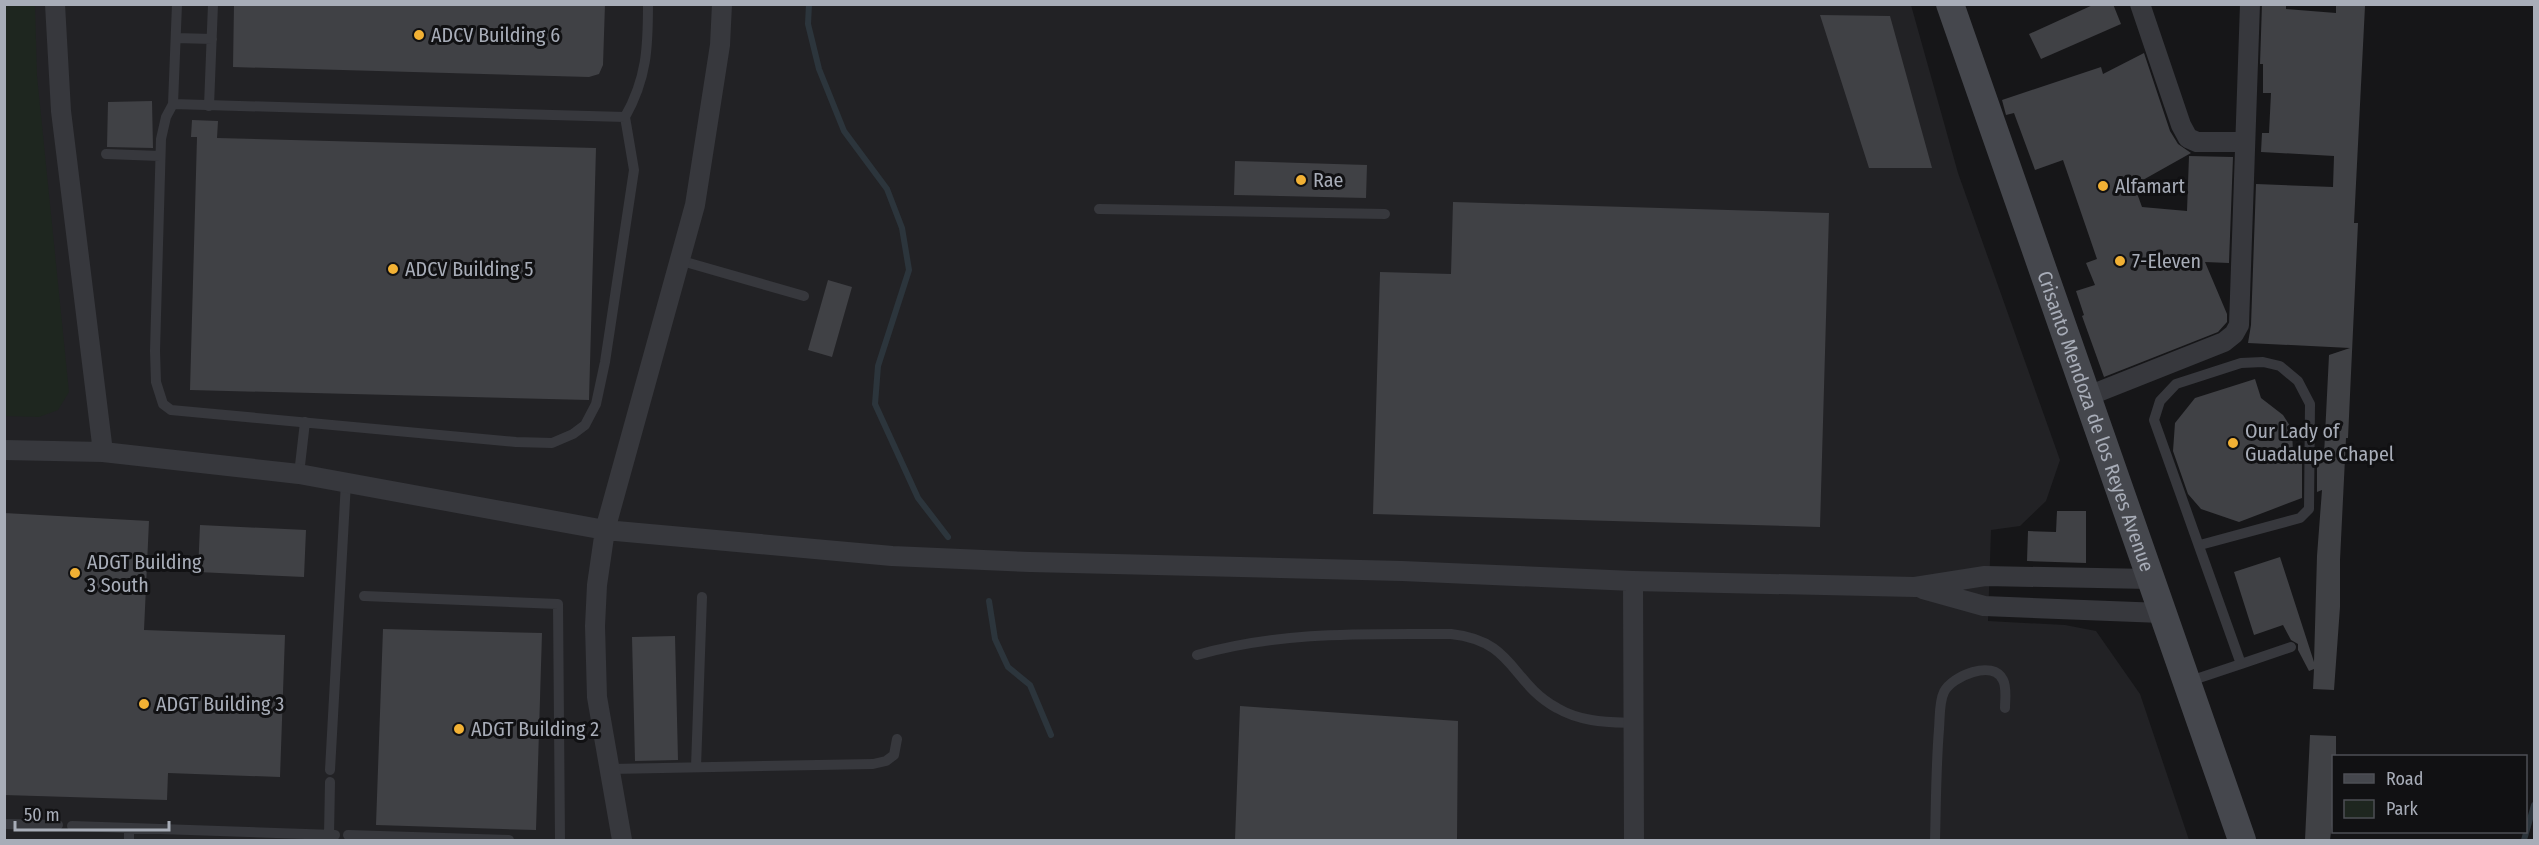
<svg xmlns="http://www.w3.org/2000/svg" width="2539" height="845" font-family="'Fira Sans Condensed',sans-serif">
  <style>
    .built { fill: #222225 }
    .green { fill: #1e261f }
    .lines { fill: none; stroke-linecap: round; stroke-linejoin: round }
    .stream { stroke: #2c353c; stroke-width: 6 }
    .building { fill: #404145 }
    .lane { stroke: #37383d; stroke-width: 10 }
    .street { stroke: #37383d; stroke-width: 20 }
    .secondary { stroke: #45474d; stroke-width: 28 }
    .poi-dot { fill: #f2b134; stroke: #111113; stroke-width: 2 }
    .labels { text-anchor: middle; stroke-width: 6; stroke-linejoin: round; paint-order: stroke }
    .poi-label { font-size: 20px; fill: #a8adb8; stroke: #111113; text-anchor: start }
    .street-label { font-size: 20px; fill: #a8adb8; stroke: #111113 }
  </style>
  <rect width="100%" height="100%" fill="#161618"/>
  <path class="built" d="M 5,4 L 1911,5 L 1958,173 L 2060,460 L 2046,501 L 2020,526 L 1991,530 L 1988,621 L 2065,625 L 2096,631 L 2140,694 L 2189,840 L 5,840 Z"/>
  <path class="green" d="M 5,4 L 35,5 L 37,76 L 69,392 L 58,410 L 39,417 L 5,416 Z"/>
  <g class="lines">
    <path class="stream" d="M 809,4 L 808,24 L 819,69 L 844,131 L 887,189 L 902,228 L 909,270 L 878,366 L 875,404 L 918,498 L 948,537
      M 989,601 L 995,639 L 1008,667 L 1030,685 L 1051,735
      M 2524,840 L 2534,805"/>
  </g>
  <path class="building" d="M 234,4 L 605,4 L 603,65 L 599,74 L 589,77 L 233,67 Z
    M 2095,4 L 2113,4 L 2121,24 L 2041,59 L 2029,34 Z
    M 2262,4 L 2286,4 L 2286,9 L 2336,13 L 2336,4 L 2365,6 L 2354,223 L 2358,223 L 2348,438 L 2346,438 L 2340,560 L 2340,607 L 2334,690 L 2313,689 L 2314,669 L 2309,671 L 2298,650 L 2298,644 L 2291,640 L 2283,625 L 2254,635 L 2234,572 L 2280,557 L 2314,662 L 2317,556 L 2322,490 L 2317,492 L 2317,454 L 2324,455 L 2329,355 L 2350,348 L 2248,343 L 2251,325 L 2256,184 L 2333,187 L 2334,156 L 2261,152 L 2262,133 L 2269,133 L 2271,93 L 2263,93 L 2263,64 L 2260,64 Z
    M 1820,15 L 1890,16 L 1932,168 L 1869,168 Z
    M 2144,53 L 2170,131 L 2178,144 L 2191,153 L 2134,185 L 2142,207 L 2187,211 L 2189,156 L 2233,157 L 2229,263 L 2205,262 L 2227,314 L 2227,322 L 2218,332 L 2104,377 L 2082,316 L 2084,315 L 2076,291 L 2095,285 L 2086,263 L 2097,259 L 2063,160 L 2035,170 L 2014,113 L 2006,115 L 2002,100 L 2101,67 L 2103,74 Z
    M 152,101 L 153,148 L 107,147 L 108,102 Z
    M 192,120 L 218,121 L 217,138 L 596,148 L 589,400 L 190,390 L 197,137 L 191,137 Z
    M 1235,161 L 1367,165 L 1366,198 L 1234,195 Z
    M 1453,202 L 1829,213 L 1820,527 L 1373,514 L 1380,272 L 1451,274 Z
    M 828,280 L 852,287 L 832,357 L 808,350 Z
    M 2255,379 L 2261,398 L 2283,415 L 2292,429 L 2293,453 L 2302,453 L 2302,498 L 2239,522 L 2201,509 L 2188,494 L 2173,451 L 2175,423 L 2195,398 Z
    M 2057,511 L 2086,511 L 2086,563 L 2027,561 L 2028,531 L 2056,532 Z
    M 4,513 L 149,521 L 144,630 L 285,635 L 280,777 L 168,773 L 167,800 L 4,795 Z
    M 200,525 L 306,530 L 304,577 L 198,572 Z
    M 383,629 L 542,633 L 536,830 L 376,825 Z
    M 675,636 L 678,760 L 635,761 L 632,637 Z
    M 1240,706 L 1458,721 L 1457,840 L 1235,840 Z
    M 2310,735 L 2336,736 L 2336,756 L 2334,756 L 2334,810 L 2330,840 L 2305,840 Z"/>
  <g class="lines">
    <path class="lane" d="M 177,4 L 173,104 L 166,117 L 161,139 L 155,351 L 156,382 L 163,404 L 171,410 L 516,442 L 552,443 L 573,434 L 585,425 L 596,404 L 605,362 L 634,170 L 625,117 C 647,78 648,47 648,4
      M 176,38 L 212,39
      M 173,104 L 625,117
      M 209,106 L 213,4
      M 106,154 L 160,156
      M 1099,209 L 1385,214
      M 682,261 L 804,296
      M 299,474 L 305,422
      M 364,596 L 558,604 L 560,840
      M 1197,655 C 1281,631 1364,634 1451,634 C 1515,641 1510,682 1557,708 C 1581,722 1606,722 1632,723
      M 2241,664 L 2291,647
      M 2187,682 L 2241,664 L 2154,420 L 2160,401 L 2176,384 L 2241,363 L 2263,362 L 2280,366 L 2298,381 L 2310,404 L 2309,509 L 2300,518 L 2200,545
      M 696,767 L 702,597
      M 611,769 L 873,764 L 886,761 L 894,755 L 897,739
      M 330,770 L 346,482
      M 4,824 L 58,825
      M 72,826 L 335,835
      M 329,835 L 330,782
      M 348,835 L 509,840
      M 129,840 L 129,828
      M 1935,840 C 1936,803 1936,766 1939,729 C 1940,717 1939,702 1944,692 C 1952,676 1993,659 2003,680 C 2007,688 2005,699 2005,708"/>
    <path class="street" d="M 55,4 L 61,111 L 103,452
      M 2140,4 L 2181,125 L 2188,138 L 2197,142 L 2245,142
      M 2088,396 L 2224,342 L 2234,334 L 2239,325 L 2250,4
      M 4,450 L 103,452 L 299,474 L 605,530 L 892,556 L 1030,562 L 1402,571 L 1633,581 L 1915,587 L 1985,576 L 2150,579
      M 1633,581 L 1634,840
      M 1923,589 L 1984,606 L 2162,613
      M 622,840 L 597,697 L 595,626 L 597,585 L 605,530 L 695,205 L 720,45 L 722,4"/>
    <path class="secondary" id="s1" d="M 1950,4 L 2242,840"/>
  </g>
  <g class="poi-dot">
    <circle cx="419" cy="35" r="6"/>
    <circle cx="1301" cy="180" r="6"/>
    <circle cx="2103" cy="186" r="6"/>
    <circle cx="2120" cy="261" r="6"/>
    <circle cx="393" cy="269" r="6"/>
    <circle cx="2233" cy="443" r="6"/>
    <circle cx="75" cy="573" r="6"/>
    <circle cx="144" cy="704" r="6"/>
    <circle cx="459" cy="729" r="6"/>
  </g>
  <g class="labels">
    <g class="poi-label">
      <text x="431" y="42">ADCV Building 6</text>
      <text x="1313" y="187">Rae</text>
      <text x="2115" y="193">Alfamart</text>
      <text x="2132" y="268">7-Eleven</text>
      <text x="405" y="276">ADCV Building 5</text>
      <text x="2245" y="438">Our Lady of<tspan x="2245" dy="23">Guadalupe Chapel</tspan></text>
      <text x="87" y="569">ADGT Building<tspan x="87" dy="23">3 South</tspan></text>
      <text x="156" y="711">ADGT Building 3</text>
      <text x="471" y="736">ADGT Building 2</text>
    </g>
    <g class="street-label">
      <text dy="7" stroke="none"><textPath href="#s1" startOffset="442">Crisanto Mendoza de los Reyes Avenue</textPath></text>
    </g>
  </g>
  <rect width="2539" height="845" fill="none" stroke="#a8adb8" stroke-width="12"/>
  <rect x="2332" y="755" width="195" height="78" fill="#111113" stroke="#4d4f55" stroke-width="1.5"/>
  <rect x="2344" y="774" width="30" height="9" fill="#45474d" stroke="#4d4f55" stroke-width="1.5"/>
  <text x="2386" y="785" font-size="18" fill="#a8adb8">Road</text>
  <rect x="2344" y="800" width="30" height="18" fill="#1e261f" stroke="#4d4f55" stroke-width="1.5"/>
  <text x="2386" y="815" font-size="18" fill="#a8adb8">Park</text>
  <path d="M15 821v9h154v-9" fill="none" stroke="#a8adb8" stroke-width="3"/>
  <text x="24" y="821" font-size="18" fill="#a8adb8" stroke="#111113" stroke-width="4.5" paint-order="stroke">50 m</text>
</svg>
